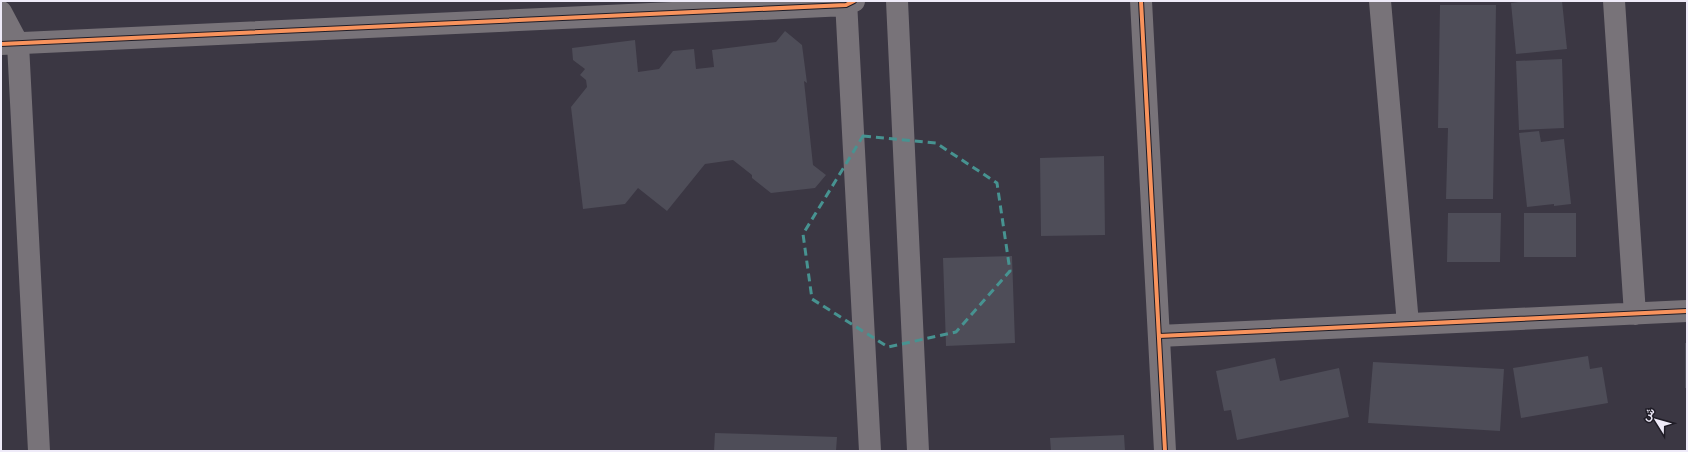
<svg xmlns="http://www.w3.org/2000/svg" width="1688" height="452" font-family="Jost,Vazirmatn,sans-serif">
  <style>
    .building { fill: #4e4d58 }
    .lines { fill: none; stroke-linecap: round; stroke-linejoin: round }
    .minor { stroke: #787379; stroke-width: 22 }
    .cycleway-casing { stroke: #1f1c26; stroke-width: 6 }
    .cycleway { stroke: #f8935d; stroke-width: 4 }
    .marked { fill: none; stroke: #479391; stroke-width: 3; stroke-dasharray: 8 5; stroke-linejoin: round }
  </style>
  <rect width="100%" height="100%" fill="#3b3743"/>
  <path class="building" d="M 1526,1 L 1562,1 L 1567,49 L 1516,54 L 1511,3 Z
    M 1440,5 L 1496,5 L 1493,199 L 1446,199 L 1448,128 L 1438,128 Z
    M 785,31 L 802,45 L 807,83 L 804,81 L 813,165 L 826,175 L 815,188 L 771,193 L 752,178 L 752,175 L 733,160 L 705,164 L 667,211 L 638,188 L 625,204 L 583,209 L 571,107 L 587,87 L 586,80 L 580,75 L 585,69 L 573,60 L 572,48 L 635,40 L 638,72 L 659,69 L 673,51 L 694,49 L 696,69 L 714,67 L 712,50 L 776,42 Z
    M 1562,59 L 1564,128 L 1519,130 L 1516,61 Z
    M 1539,131 L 1541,142 L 1564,139 L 1571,204 L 1554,206 L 1554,204 L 1527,207 L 1519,133 Z
    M 1104,156 L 1105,235 L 1041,236 L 1040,158 Z
    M 1448,213 L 1501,213 L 1500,262 L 1447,262 Z
    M 1524,213 L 1576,213 L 1576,257 L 1524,257 Z
    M 1012,256 L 1015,343 L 946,346 L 943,258 Z
    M 1685,343 L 1687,343 L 1687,388 L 1685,388 Z
    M 1588,356 L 1590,369 L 1602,367 L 1608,403 L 1521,418 L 1513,368 Z
    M 1275,358 L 1280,381 L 1339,368 L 1349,417 L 1237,440 L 1231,410 L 1224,411 L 1216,371 Z
    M 1373,362 L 1504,369 L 1500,431 L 1368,423 Z
    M 715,433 L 837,437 L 836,451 L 714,451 Z
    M 1124,435 L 1125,451 L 1051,451 L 1050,438 Z"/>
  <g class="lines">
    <path class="minor" d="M 846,1 L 870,451
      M 897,1 L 918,451
      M 1141,1 L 1165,451
      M 1380,1 L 1408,324
      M 1614,1 L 1635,314
      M 1,12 L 18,44 L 39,451
      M 1,44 L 846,5 L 854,1
      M 1159,336 L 1687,311"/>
    <g class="cycleway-casing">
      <path id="cycleway" d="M 1141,1 L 1165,451
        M 1,44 L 846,5 L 854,1
        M 1159,336 L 1687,311"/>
    </g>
    <use href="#cycleway" class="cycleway"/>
  </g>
  <path class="marked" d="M 863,136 L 936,143 L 997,183 L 1010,271 L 956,332 L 888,347 L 812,299 L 803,234 Z"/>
  <rect width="1688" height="452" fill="none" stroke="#efebf9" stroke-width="4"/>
  <g transform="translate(1656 420) rotate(307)" stroke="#1f1c26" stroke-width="3" paint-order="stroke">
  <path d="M0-3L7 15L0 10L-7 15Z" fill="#efebf9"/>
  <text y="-6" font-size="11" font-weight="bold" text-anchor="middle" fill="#efebf9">ش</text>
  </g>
</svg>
